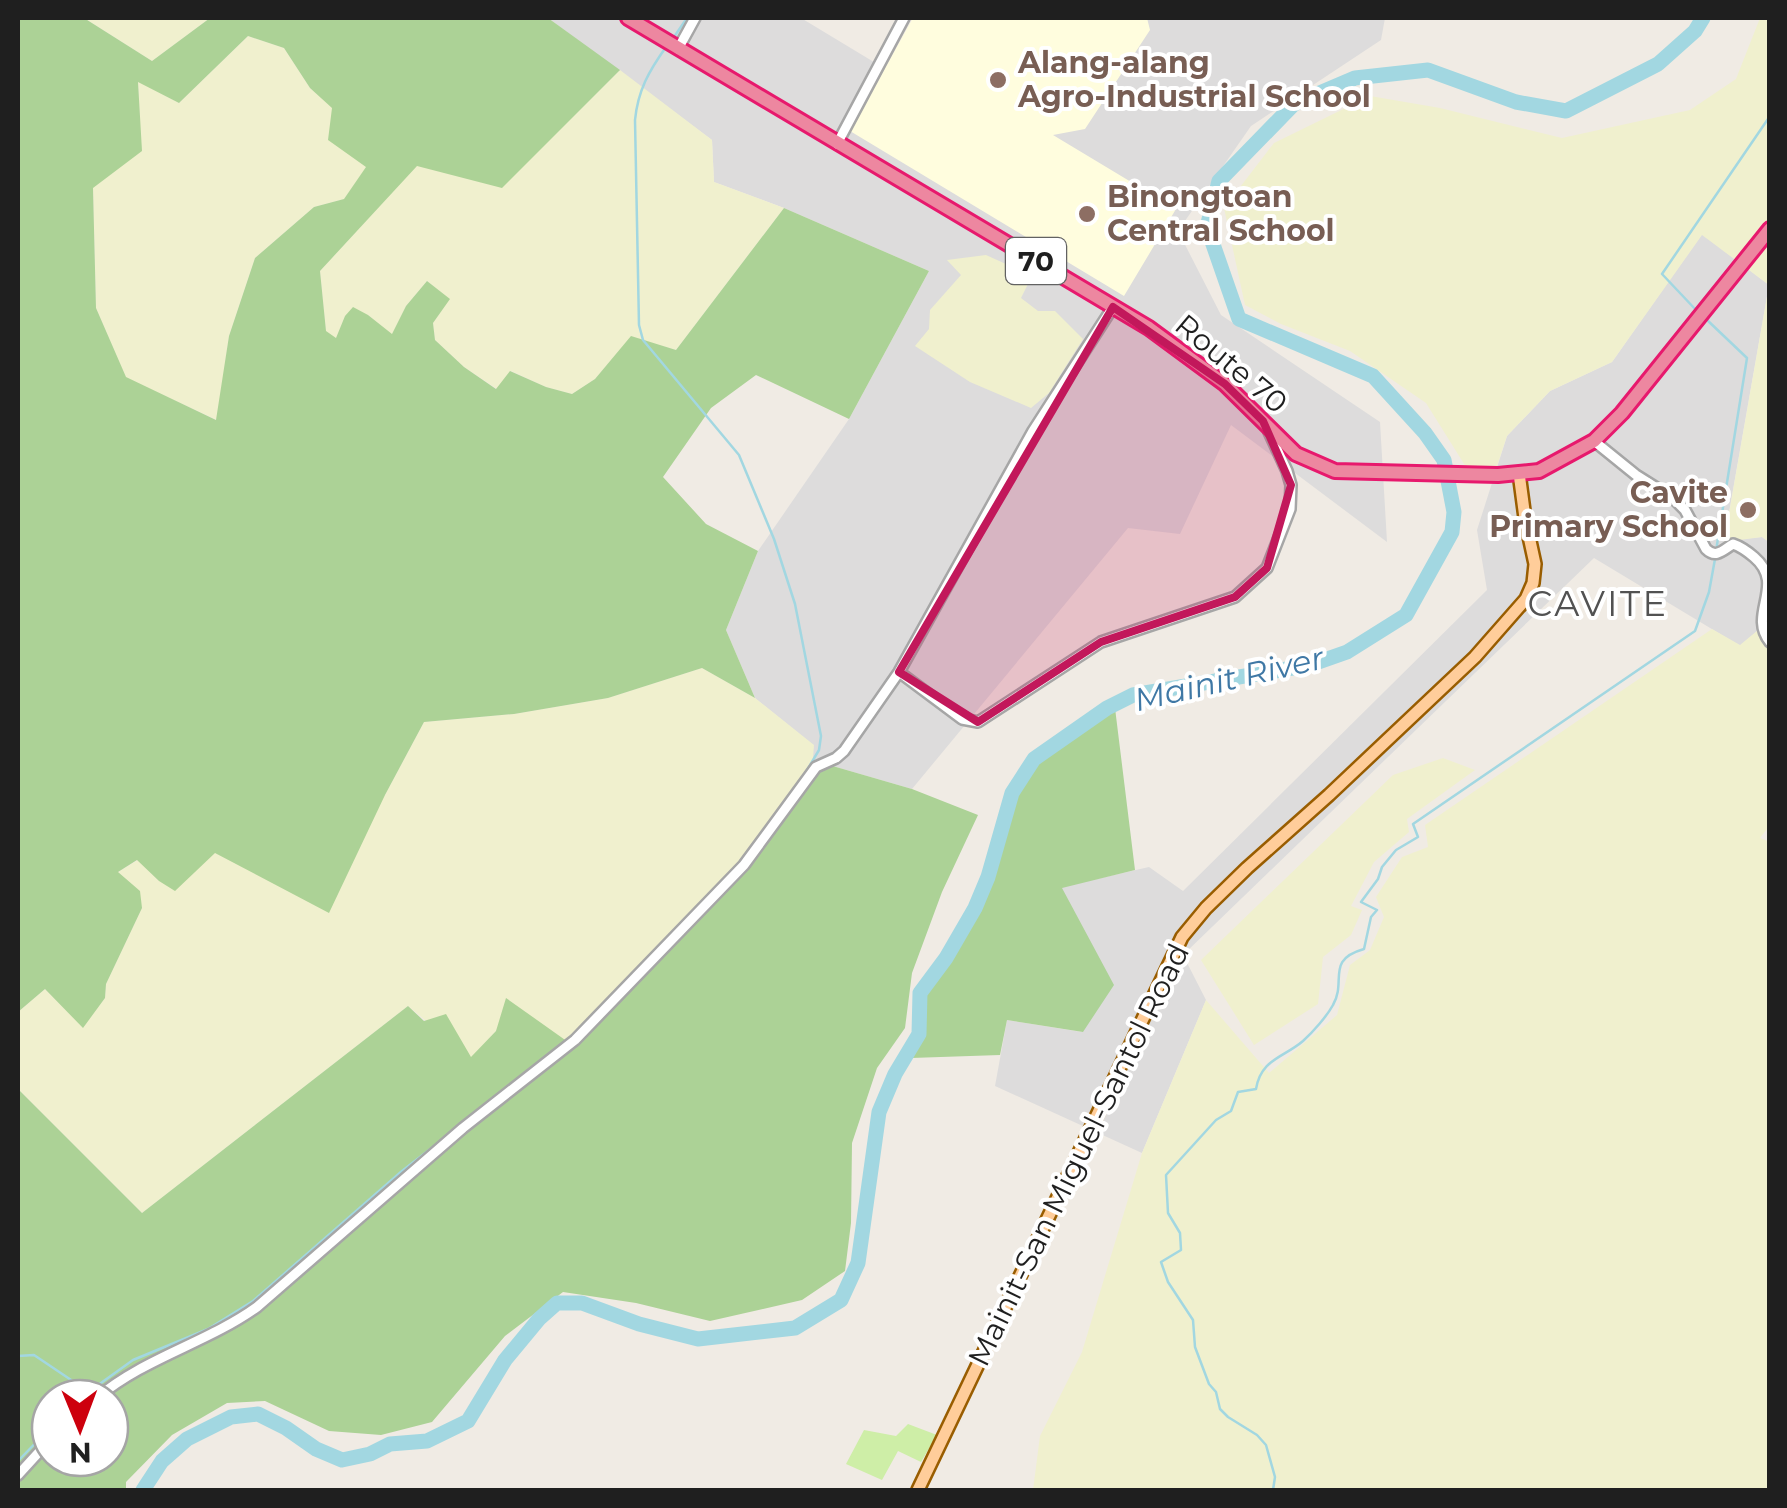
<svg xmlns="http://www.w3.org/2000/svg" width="1787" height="1508" font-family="Montserrat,sans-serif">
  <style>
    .residential { fill: #dddcdc }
    .education { fill: #fffdde }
    .farmland { fill: #f0f0ce }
    .grass { fill: #ceeea7 }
    .forest { fill: #acd296; fill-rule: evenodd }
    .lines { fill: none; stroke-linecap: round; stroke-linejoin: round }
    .stream { stroke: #a2d7e1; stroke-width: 2.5 }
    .river { stroke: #a2d7e1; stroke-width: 15 }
    .minor-casing { stroke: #a6a6a6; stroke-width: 14 }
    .major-casing { stroke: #995d00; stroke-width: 16 }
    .highway-casing { stroke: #e7196d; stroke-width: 18 }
    .minor { stroke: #fff; stroke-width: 9 }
    .major { stroke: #ffcd9a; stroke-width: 11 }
    .highway { stroke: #ed87a0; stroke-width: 12 }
    .marked { fill: #c2185b; fill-opacity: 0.2; stroke: #c2185b; stroke-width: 8; stroke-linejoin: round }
    .education-dot { fill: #8d6e63; stroke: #fff; stroke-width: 4 }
    .labels { text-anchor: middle; stroke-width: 8; stroke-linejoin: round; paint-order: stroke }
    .shield { fill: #fff; stroke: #626262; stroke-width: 2.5 }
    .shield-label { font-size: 28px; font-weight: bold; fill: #1f1f1f }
    .education-label { font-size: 30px; font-weight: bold; fill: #785e54; stroke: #fff; text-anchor: start }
    .street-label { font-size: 30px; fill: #1f1f1f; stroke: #fff }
    .water-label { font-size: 32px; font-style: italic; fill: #3f78a5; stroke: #fff }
    .quarter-label { font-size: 35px; letter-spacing: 2.5px; fill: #525252; stroke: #fff }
  </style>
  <rect width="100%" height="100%" fill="#f0ebe4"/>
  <path class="residential" d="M 548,18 L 801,18 L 998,137 L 1055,18 L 1385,18 L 1381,40 L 1251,126 L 1178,231 L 1221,315 L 1380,422 L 1387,542 L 1231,425 L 1180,534 L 1128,528 L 912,789 L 812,760 L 813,745 L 755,698 L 726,630 L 758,551 L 849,419 L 929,271 L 784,208 L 714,182 L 712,140 Z
    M 1702,234 L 1769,285 L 1724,541 L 1762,537 L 1769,542 L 1769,621 L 1740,646 L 1594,558 L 1183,955 L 1206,1000 L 1142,1153 L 995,1086 L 1007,1020 L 1082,1032 L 1061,887 L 1149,867 L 1183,891 L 1487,590 L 1477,530 L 1507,436 L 1550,391 L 1612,362 Z"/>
  <path class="education" d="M 913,18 L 1147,18 L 1150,30 L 1085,129 L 1053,135 L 1176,209 L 1124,296 L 850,131 Z"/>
  <path class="farmland" d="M 84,18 L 210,18 L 152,61 Z
    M 1760,18 L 1769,18 L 1769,542 L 1762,537 L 1724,542 L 1769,285 L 1702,235 L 1612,362 L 1550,391 L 1507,436 L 1496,469 L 1466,467 L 1426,403 L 1350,351 L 1281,324 L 1245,305 L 1224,208 L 1274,143 L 1370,96 L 1440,108 L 1562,138 L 1690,110 L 1736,79 Z
    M 248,36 L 284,48 L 310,88 L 333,108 L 367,167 L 344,199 L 314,207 L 255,258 L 229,336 L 217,420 L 126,378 L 96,308 L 93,187 L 141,151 L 138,81 L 179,103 Z
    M 620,70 L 712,140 L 714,182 L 784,208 L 676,350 L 631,337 L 595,379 L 572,394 L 546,387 L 511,371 L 497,389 L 464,367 L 435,340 L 433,323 L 449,299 L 427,281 L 406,306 L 392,335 L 368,315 L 345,316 L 336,339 L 326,332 L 320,271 L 417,165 L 502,187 Z
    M 986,255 L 1032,276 L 1021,298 L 1038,311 L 1055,311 L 1083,339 L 1049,393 L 1031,408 L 970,382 L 915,346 L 929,329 L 930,310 L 961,275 L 947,260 Z
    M 1769,621 L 1770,825 L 1760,838 L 1770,842 L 1769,1490 L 1033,1490 L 1040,1436 L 1082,1352 L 1142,1153 L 1206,1000 L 1269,1073 L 1337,1015 L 1350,965 L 1370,950 L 1384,917 L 1376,897 L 1402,857 L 1428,847 L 1425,825 L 1712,629 L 1740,645 Z
    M 702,668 L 755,698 L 814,745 L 811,785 L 741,863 L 568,1043 L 496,1031 L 471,1058 L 408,1006 L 142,1213 L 18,1089 L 18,1012 L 45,989 L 83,1027 L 105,998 L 106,984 L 142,908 L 118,872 L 138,860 L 159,881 L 215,852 L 385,795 L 424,722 L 514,714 L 608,698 Z
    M 1443,758 L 1475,770 L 1407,819 L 1409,832 L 1374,862 L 1351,906 L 1362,910 L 1351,935 L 1323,957 L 1318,1004 L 1254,1045 L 1201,960 L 1393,775 Z"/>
  <path class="grass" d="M 908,1424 L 937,1435 L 921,1462 L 898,1451 L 882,1480 L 846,1464 L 864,1430 L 896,1436 Z"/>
  <path class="forest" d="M 18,18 L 84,18 L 152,61 L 210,18 L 548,18 L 620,70 L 502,188 L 417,166 L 320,271 L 326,331 L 336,338 L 345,316 L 353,307 L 368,315 L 392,334 L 406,306 L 427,281 L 450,299 L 433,323 L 435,340 L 464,367 L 496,389 L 510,371 L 546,387 L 572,394 L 595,379 L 631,336 L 676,350 L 784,208 L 929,271 L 849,419 L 756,375 L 711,408 L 663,477 L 706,524 L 758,551 L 726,630 L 755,698 L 702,668 L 608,698 L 514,714 L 424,722 L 385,795 L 329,913 L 215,853 L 175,891 L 159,881 L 137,860 L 118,872 L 140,891 L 142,908 L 106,984 L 105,998 L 83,1028 L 45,989 L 18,1012 ZM 248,36 L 284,48 L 310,88 L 332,108 L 328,140 L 366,167 L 344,199 L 314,207 L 255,258 L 229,336 L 216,420 L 126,377 L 96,308 L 93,188 L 142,151 L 138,82 L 179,103 Z
    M 1115,708 L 1135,870 L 1062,888 L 1114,985 L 1083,1032 L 1007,1020 L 1000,1055 L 911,1058 L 919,1034 L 920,993 L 950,952 L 988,877 L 1012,793 L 1034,759 L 1097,715 Z
    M 812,760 L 912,789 L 978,815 L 942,892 L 912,973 L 905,1028 L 877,1068 L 852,1143 L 851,1223 L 845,1271 L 802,1300 L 710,1321 L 636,1303 L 563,1292 L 505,1336 L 432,1422 L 381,1435 L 329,1431 L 265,1401 L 227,1403 L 172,1435 L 126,1482 L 126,1490 L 18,1490 L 18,1089 L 142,1213 L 408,1006 L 424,1021 L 446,1014 L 471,1057 L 496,1031 L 506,998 L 568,1042 L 741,863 L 811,785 ZM 50,1398 L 110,1398 L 110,1458 L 50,1458 Z"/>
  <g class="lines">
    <path class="stream" d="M 674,37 L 687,18
      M 666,47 C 649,71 638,90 635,120 L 639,325 L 643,340 L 739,455 L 774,539 L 795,604 L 821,736 L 819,750 L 800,782
      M 1696,310 L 1662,274 L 1770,116
      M 1706,319 L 1747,358 L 1716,551
      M 18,1356 L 34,1355 L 86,1390
      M 80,1398 L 133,1360 L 208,1329 L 253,1301 L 402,1171 L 451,1133
      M 18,1461 L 50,1428
      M 1273,1490 L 1275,1477 L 1266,1445 L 1257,1435 L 1228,1417 L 1220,1409 L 1216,1392 L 1209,1384 L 1195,1347 L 1193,1320 L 1168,1282 L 1161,1262 L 1181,1250 L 1180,1233 L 1168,1213 L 1166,1175 L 1216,1120 L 1231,1111 L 1238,1092 L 1256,1089 C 1261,1059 1283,1058 1303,1041 C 1313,1032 1327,1016 1333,1005 C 1347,981 1325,960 1364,949 L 1371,917 L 1377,910 L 1361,902 L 1378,879 L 1382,867 L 1396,850 L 1418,837 L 1413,824 L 1695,631 L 1709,592 L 1715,559"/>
    <path class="river" d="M 143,1490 L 162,1461 L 187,1439 L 231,1417 L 258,1414 L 286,1428 L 316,1449 L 342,1460 L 370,1454 L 390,1444 L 427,1441 L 468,1421 L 505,1360 L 539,1319 L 557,1303 L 582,1303 L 639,1324 L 698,1339 L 795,1328 L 841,1300 L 858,1263 L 879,1112 L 895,1074 L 919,1034 L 920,993 L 946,958 L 975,908 L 988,877 L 1012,793 L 1034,759 L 1107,708 L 1133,695 L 1310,665 L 1347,652 L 1406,615 L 1452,532 L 1454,512 L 1444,460 L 1425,433 L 1373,376 L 1239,319 L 1207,227 L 1219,181 L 1294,104 L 1355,78 L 1428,70 L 1516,102 L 1566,111 L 1658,64 L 1695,31 L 1703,18"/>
    <g class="minor-casing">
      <path id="minor" d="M 678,49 L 695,18
        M 837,144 L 904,18
        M 1594,441 L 1636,475 L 1674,499 L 1685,510 L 1706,549 C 1716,559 1723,550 1733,544 C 1742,547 1747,551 1754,557 C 1787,585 1747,614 1770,642
        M 899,672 L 962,719 L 978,722 L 1101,642 L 1235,597 L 1267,568 L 1290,509 L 1291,485 L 1287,471 L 1269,432
        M 97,1398 C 144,1358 207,1343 257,1307 L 463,1128 L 575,1040 L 744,865 L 816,767 L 836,758 L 844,751 L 899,672 L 1033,431 L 1113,307
        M 18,1475 L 50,1440"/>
    </g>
    <g class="major-casing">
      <path id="major" d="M 918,1490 L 1182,937 L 1206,908 L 1247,868 L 1329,795 L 1475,657 L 1526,599 L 1533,583 L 1535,564 L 1525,518 L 1519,473"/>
    </g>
    <g class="highway-casing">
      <path id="highway" d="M 628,18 L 1149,328 L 1225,384 L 1296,454 L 1335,471 L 1498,475 L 1539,471 L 1594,441 L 1622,413 L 1770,229"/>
    </g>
    <use href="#minor" class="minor"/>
    <use href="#major" class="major"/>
    <use href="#highway" class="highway"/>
  </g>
  <path class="marked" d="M 1113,307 L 1225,384 L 1263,421 L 1291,485 L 1267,568 L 1235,597 L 1101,642 L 978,722 L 899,672 Z"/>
  <g class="education-dot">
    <circle cx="998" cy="80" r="10"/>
    <circle cx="1087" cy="214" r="10"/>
    <circle cx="1748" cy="510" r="10"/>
  </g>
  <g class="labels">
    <rect class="shield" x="1006" y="238" width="60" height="46" rx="8"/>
    <g class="shield-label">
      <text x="1036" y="271">70</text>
    </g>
    <g class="education-label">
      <text x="1018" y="73">Alang-alang<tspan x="1018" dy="34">Agro-Industrial School</tspan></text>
      <text x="1107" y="207">Binongtoan<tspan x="1107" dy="34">Central School</tspan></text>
      <text x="1728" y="503" text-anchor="end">Cavite<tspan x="1728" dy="34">Primary School</tspan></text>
    </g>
    <g class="street-label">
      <text transform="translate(1231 364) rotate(40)" y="10">Route 70</text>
      <text transform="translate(1079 1155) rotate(-64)" y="10">Mainit-San Miguel-Santol Road</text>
    </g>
    <g class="water-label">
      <text transform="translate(1229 679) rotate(-13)" y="11">Mainit River</text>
    </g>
    <g class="quarter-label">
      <text x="1598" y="616">CAVITE</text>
    </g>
  </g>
  <rect width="1787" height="1508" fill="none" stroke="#1f1f1f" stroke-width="40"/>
  <g transform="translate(80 1428) rotate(179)"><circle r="48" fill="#ffffff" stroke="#a5a5a5" stroke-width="2.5"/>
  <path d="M0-8L18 38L0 25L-18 38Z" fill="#cd000d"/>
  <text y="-15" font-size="28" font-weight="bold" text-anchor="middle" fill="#1f1f1f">N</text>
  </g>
</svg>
